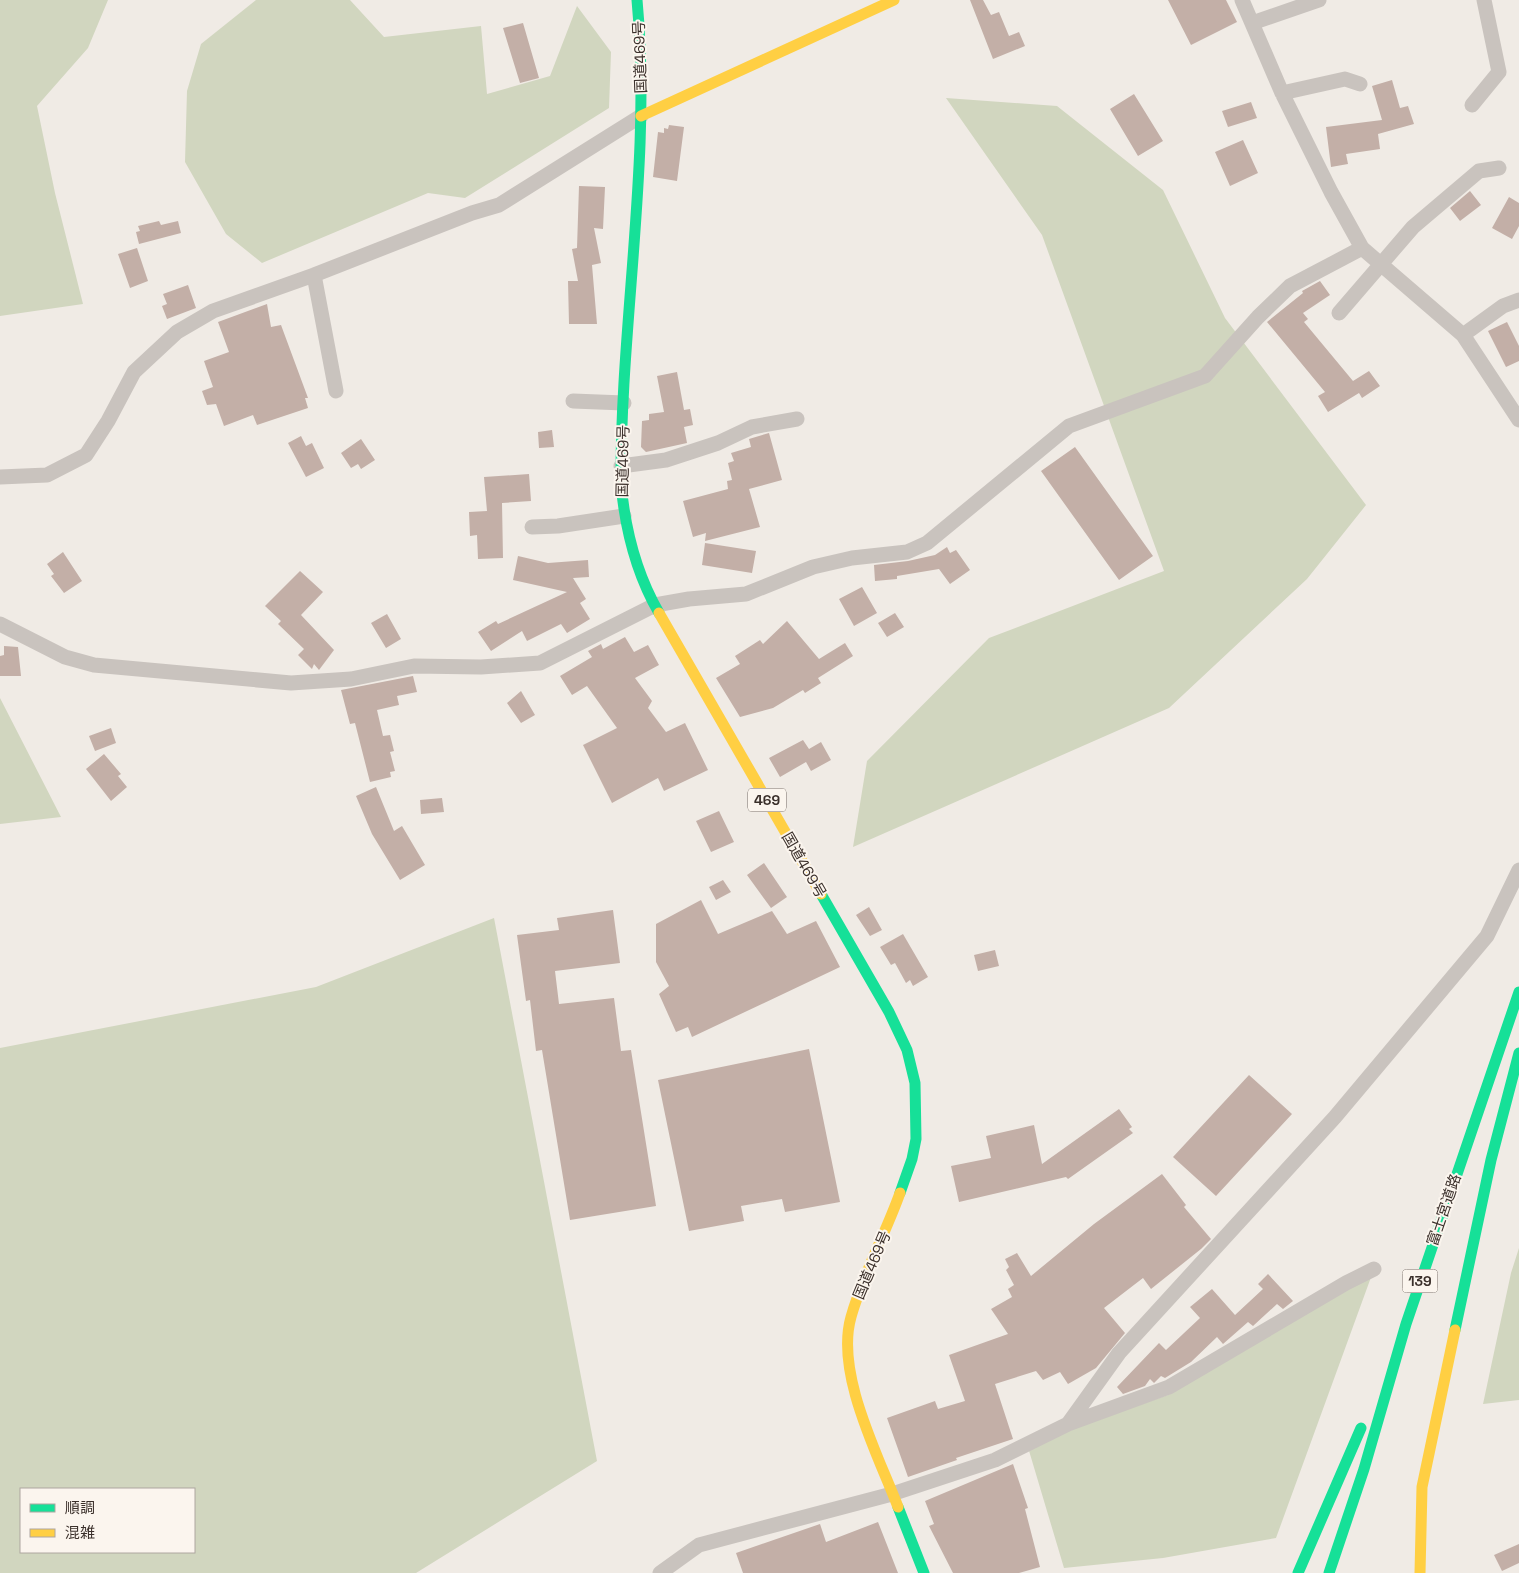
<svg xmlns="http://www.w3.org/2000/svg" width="1519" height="1573" font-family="'Space Grotesk','Noto Sans JP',sans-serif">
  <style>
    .green { fill: #d1d6bf; fill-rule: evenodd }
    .building { fill: #c3afa7 }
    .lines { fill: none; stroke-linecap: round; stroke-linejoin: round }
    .street { stroke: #c9c3be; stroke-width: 15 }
    .fast { stroke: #16e098; stroke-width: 11 }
    .slow { stroke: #ffcf43; stroke-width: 11 }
    .labels { text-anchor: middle; stroke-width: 4; stroke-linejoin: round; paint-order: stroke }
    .shield { fill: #fbf5ee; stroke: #756b66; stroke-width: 1 }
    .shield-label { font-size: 14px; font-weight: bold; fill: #3b302b }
    .street-label { font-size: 15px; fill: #3b302b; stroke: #fbf5ee }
  </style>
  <rect width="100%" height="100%" fill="#f0ebe5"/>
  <path class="green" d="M 0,0 L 108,0 L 88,48 L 37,106 L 55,193 L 83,304 L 0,316 Z
    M 256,0 L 350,0 L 384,37 L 481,26 L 487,94 L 550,76 L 577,6 L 611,52 L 609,108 L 465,198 L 428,193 L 262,263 L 226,234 L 185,162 L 187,91 L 201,44 Z
    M 946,98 L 1057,106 L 1163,190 L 1225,318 L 1366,505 L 1307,579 L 1169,708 L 853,847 L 867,761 L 989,638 L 1164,571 L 1042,235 Z
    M 0,698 L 61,817 L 0,824 Z
    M 494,918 L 597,1461 L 416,1573 L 0,1573 L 0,1048 L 316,987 ZM 21,1489 L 194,1489 L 194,1552 L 21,1552 Z
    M 1519,1248 L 1519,1400 L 1483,1404 L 1511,1273 Z
    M 1374,1269 L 1276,1538 L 1163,1558 L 1064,1568 L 1027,1444 L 1168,1395 Z"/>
  <path class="building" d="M 970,0 L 983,0 L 991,15 L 999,12 L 1009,36 L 1019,32 L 1025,46 L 993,59 Z
    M 1168,0 L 1226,0 L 1237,22 L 1191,45 Z
    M 523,23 L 539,78 L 520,83 L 503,28 Z
    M 1392,80 L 1400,108 L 1408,106 L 1414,124 L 1378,134 L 1380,149 L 1346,154 L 1348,164 L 1331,167 L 1326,127 L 1382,120 L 1372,86 Z
    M 1134,94 L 1163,141 L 1138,156 L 1110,109 Z
    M 1251,102 L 1257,118 L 1228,127 L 1222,111 Z
    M 669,125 L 684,127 L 677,181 L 653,177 L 658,132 L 664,133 L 664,128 L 668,129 Z
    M 1243,140 L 1258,173 L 1230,186 L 1215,152 Z
    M 579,186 L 605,187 L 603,229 L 594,228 L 601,263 L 592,265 L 597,324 L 569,324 L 568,281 L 578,281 L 572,249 L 577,248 Z
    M 1470,191 L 1481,205 L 1460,221 L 1450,208 Z
    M 1509,197 L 1519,203 L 1519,226 L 1512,239 L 1492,228 Z
    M 159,221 L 161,225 L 178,221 L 181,233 L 139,244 L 136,232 L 140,231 L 138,226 Z
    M 137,248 L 148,281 L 130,288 L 118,254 Z
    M 1320,281 L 1330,295 L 1303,313 L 1308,319 L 1304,322 L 1353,381 L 1369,371 L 1380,386 L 1362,398 L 1359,393 L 1328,412 L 1318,396 L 1325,392 L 1267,322 L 1303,293 L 1302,291 Z
    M 188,285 L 196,308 L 167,319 L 162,306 L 167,304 L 163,294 Z
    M 267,304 L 271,327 L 281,325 L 308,398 L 305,398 L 308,408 L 257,425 L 253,415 L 224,426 L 216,404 L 207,405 L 202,391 L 213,387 L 204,361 L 229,352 L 218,322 Z
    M 1507,322 L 1519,346 L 1519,361 L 1506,367 L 1488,331 Z
    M 677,372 L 684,410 L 690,409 L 693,425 L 684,427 L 687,443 L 646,452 L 641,447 L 642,421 L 649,420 L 649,414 L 664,412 L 657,376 Z
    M 552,430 L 554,447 L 539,448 L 538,432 Z
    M 769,433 L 782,480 L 749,489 L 760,527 L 705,541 L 706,533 L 693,537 L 683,501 L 728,489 L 727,481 L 732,480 L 728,463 L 734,461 L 731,453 L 751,447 L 749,439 Z
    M 301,436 L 306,446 L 312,443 L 324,468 L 306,477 L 288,443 Z
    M 361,439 L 375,460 L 361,469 L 358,464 L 351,468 L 341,453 Z
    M 1075,447 L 1153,556 L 1119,580 L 1041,471 Z
    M 529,474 L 531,501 L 502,503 L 503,558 L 478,559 L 477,535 L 470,536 L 469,512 L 487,511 L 484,477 Z
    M 705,543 L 756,551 L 752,573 L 702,565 Z
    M 947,547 L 950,553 L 956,550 L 970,570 L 950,584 L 939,569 L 897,576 L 897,579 L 875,581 L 874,565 L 908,561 L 935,555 Z
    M 63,552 L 82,581 L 64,593 L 51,576 L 54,574 L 47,564 Z
    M 518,556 L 548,563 L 588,560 L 589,577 L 573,578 L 586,599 L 580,603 L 590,619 L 567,633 L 561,624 L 527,641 L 522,631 L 491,651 L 478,632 L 496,621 L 498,624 L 567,592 L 513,580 Z
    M 300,571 L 323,592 L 301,615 L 334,650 L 319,670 L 314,664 L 312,669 L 298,655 L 304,649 L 278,624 L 281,621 L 265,606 Z
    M 862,587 L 877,613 L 854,626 L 839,599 Z
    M 895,613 L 904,627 L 887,637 L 878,623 Z
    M 387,614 L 401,639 L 386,648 L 371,623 Z
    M 787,621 L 819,659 L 845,643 L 853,656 L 818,678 L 821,683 L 805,693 L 803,690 L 773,708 L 740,717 L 716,678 L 740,664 L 735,656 L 760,640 L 763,644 Z
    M 625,637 L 634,652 L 648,645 L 659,665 L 635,678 L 652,701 L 648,708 L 666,732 L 685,723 L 708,770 L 664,791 L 658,778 L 612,803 L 583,745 L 617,728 L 587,686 L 572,695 L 560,676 L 592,657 L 588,651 L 601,644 L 603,649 Z
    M 4,646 L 18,647 L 21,676 L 0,676 L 0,656 L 4,655 Z
    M 413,676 L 417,692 L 397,696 L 399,705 L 377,710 L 383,736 L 390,735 L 394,751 L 390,752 L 395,771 L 390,772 L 391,777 L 370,782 L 355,723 L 350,724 L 341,690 Z
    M 521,691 L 535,715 L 521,723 L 507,703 Z
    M 111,728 L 116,743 L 95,751 L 89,736 Z
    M 803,740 L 809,749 L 821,742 L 831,760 L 811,771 L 806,762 L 780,777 L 769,758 Z
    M 104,754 L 121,774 L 118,776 L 127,787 L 111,801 L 86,769 Z
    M 376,787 L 394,831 L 402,826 L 425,865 L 400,880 L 372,834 L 356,796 Z
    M 442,798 L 444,812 L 421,814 L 420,800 Z
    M 719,811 L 734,842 L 711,852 L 696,821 Z
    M 764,863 L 787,897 L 771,908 L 747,875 Z
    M 723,880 L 731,892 L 716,900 L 709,887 Z
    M 701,900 L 718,934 L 772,911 L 787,934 L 816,921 L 840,967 L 692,1037 L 688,1027 L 676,1032 L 659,994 L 669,986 L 656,962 L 656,924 Z
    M 869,907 L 882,930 L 870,936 L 856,915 Z
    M 613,910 L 620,963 L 555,971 L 559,1004 L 614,998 L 621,1051 L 631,1050 L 656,1206 L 570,1220 L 542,1050 L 536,1051 L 530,1000 L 526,1001 L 517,935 L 559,930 L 557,918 Z
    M 903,934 L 928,977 L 913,986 L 910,980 L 906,983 L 895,963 L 891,965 L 880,947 Z
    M 995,950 L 999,966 L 978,971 L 974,955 Z
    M 809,1049 L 840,1202 L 785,1212 L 782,1199 L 741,1206 L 744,1221 L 689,1231 L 658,1080 Z
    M 1249,1075 L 1292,1114 L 1216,1196 L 1173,1157 Z
    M 1119,1109 L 1132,1127 L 1129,1129 L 1133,1133 L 1068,1179 L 1066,1177 L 959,1202 L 951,1166 L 991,1158 L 986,1136 L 1034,1125 L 1042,1164 Z
    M 1162,1174 L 1186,1205 L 1184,1207 L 1211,1239 L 1201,1249 L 1151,1289 L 1143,1278 L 1104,1308 L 1125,1333 L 1096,1368 L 1068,1384 L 1060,1372 L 1043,1380 L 1036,1371 L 995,1384 L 1013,1439 L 956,1458 L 957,1460 L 908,1477 L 887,1418 L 935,1401 L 938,1409 L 965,1401 L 949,1355 L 1008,1334 L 991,1309 L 1012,1297 L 1008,1289 L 1014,1285 L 1006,1270 L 1009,1267 L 1005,1259 L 1017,1253 L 1031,1276 L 1094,1224 Z
    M 1268,1274 L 1293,1301 L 1283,1309 L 1277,1304 L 1253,1326 L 1248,1322 L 1223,1344 L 1217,1337 L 1191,1362 L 1165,1378 L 1161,1376 L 1154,1383 L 1150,1379 L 1145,1386 L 1123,1394 L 1117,1387 L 1159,1343 L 1166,1350 L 1200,1318 L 1190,1307 L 1212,1289 L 1235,1315 L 1263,1289 L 1258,1284 Z
    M 1013,1464 L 1028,1508 L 1025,1509 L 1040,1567 L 1019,1573 L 953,1573 L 929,1526 L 934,1524 L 925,1501 Z
    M 878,1522 L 898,1573 L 743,1573 L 736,1553 L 820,1524 L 826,1542 Z
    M 1519,1544 L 1519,1563 L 1502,1571 L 1494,1555 Z"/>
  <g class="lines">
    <path class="street" d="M 1242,0 L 1282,93 L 1331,192 L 1362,248 L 1463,335 L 1519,420
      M 1252,23 L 1319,0
      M 1282,93 L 1345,79 L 1360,84
      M 1472,105 L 1499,72 L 1484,0
      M 314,275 L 336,391
      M 1339,313 L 1413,227 L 1479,171 L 1499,168
      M 1463,335 L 1503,306 L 1519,300
      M 573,401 L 624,403
      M 621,466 L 666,460 L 718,443 L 752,427 L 797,419
      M 0,477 L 47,475 L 86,455 L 108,421 L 134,372 L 177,332 L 213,311 L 314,275 L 472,213 L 499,205 L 641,116
      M 532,527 L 558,526 L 624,516
      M 0,624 L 65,657 L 94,665 L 291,683 L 351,679 L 414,666 L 481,667 L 540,663 L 655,605 L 689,599 L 746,594 L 813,567 L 852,558 L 907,552 L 927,543 L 1069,426 L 1205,376 L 1258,317 L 1290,286 L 1362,248
      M 1068,1424 L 1169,1387 L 1346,1283 L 1374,1269
      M 660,1573 L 699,1545 L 892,1494 L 995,1460 L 1068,1424 L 1119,1353 L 1335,1117 L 1487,936 L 1519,870"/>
    <path class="fast" d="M 637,0 C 652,161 620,323 621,484 C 625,528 637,575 659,613
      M 821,894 L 889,1012 L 907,1050 L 915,1083 L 916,1139 L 912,1159 L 900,1193
      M 1455,1330 L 1491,1160 L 1519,1053
      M 898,1507 L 924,1573
      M 1298,1573 L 1361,1428
      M 1329,1573 L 1364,1469 L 1406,1324 L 1519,992"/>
    <path class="slow" d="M 641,116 L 894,0
      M 659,613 L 821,894
      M 898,1507 C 878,1455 835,1373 851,1317 C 863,1274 885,1235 900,1193
      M 1420,1573 L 1422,1487 L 1455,1330"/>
  </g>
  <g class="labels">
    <g class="shield">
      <rect x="748" y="788.5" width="38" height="23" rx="4"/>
      <rect x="1402.5" y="1269.5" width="35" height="23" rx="4"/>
    </g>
    <g class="shield-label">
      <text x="767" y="805">469</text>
      <text x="1420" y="1286">139</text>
    </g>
    <g class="street-label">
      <text transform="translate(640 57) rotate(-92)" y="5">国道469号</text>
      <text transform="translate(623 461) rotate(-89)" y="5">国道469号</text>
      <text transform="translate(804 865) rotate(60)" y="5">国道469号</text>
      <text transform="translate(1444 1210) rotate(-71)" y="5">富士宮道路</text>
      <text transform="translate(872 1265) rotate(-67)" y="5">国道469号</text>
    </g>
  </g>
  <rect x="20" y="1488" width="175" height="65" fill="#fbf5ee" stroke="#aea6a0"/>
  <rect x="30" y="1504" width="25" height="8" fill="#16e098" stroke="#aea6a0"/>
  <text x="65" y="1513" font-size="15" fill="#3b302b">順調</text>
  <rect x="30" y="1529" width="25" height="8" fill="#ffcf43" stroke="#aea6a0"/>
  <text x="65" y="1538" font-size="15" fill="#3b302b">混雑</text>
</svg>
